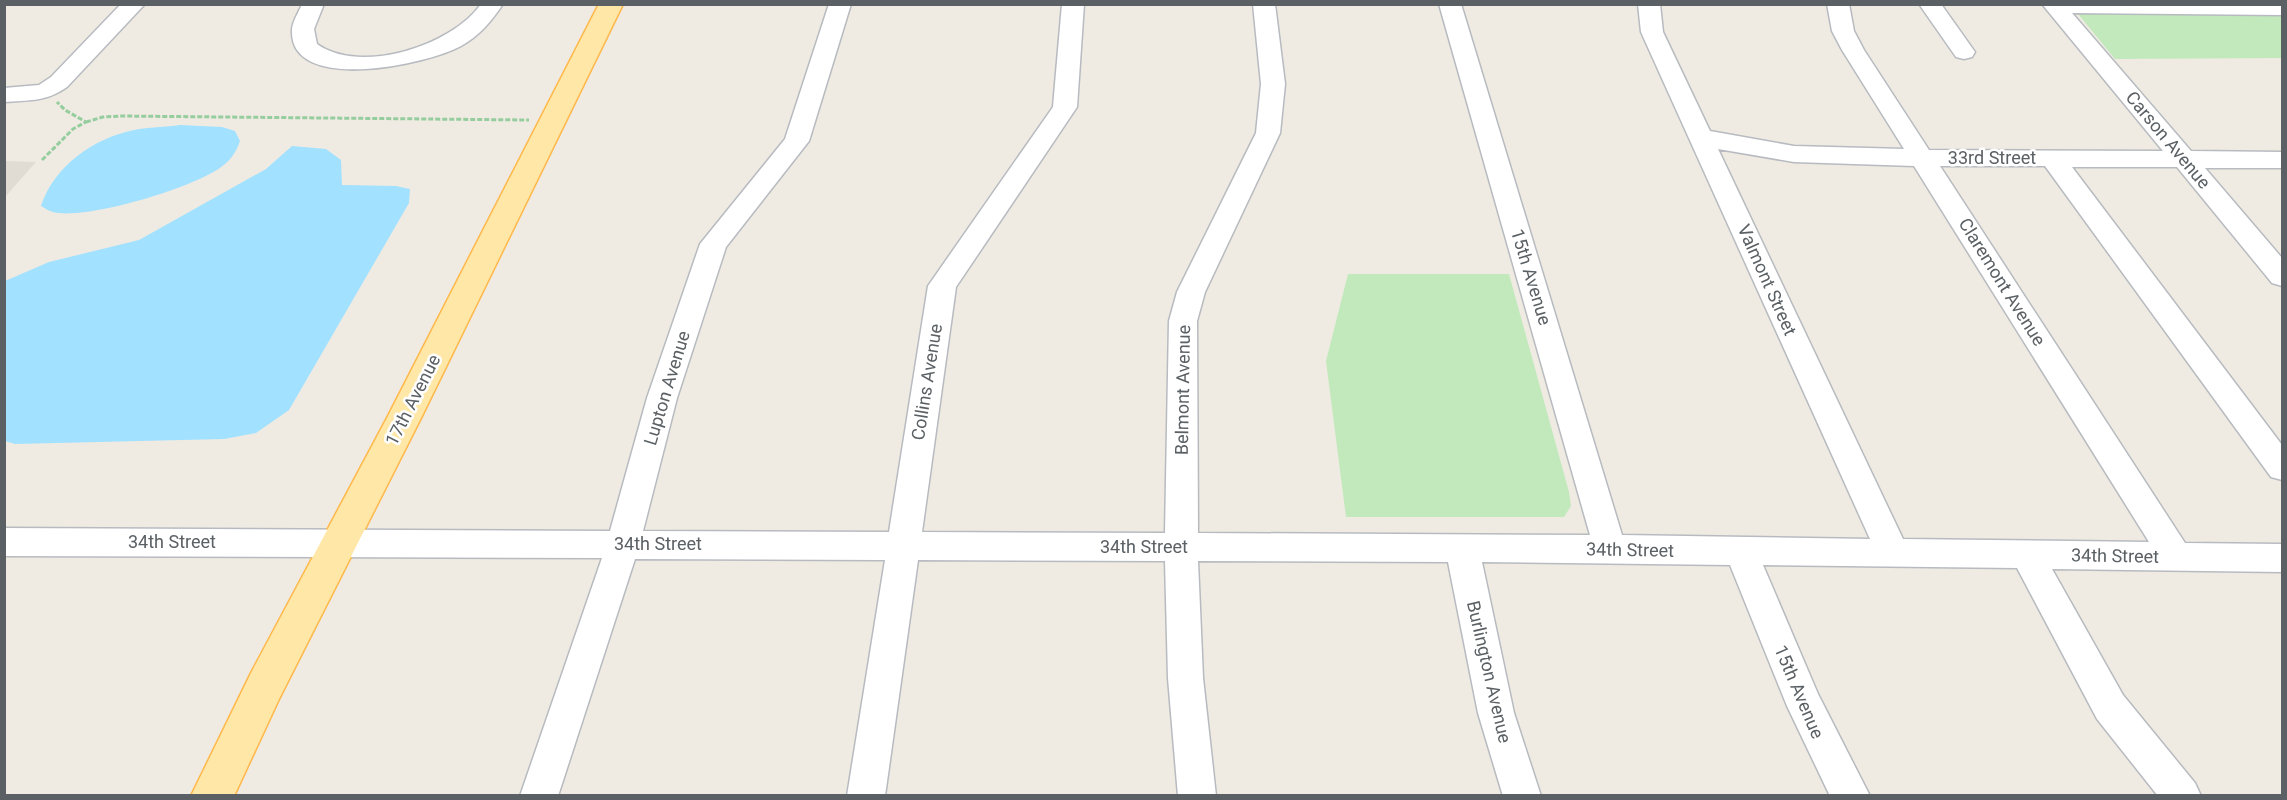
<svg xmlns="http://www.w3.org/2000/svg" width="2287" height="800" font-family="Roboto,sans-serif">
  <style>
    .education { fill: #e1dcd3 }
    .green { fill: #c1e9bc }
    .water { fill: #a2e1ff }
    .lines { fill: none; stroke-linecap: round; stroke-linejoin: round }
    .minor-casing { stroke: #b7bbc0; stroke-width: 3 }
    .major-casing { stroke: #ffb84b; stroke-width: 3 }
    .path { stroke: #96cd9f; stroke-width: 3; stroke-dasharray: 5 2; stroke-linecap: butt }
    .minor { fill: #fff; fill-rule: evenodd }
    .major { fill: #ffe7a7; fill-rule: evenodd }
    .labels { text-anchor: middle; stroke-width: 5; stroke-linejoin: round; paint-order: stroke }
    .street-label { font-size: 18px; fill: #5a6064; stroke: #fff }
  </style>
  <rect width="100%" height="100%" fill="#efebe2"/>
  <path class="education" d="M 5,161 L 36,162 L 5,197 L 4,161 Z"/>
  <path class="green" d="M 2074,9 L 2282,10 L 2282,58 L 2115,59 Z
    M 1348,274 L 1509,274 L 1569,492 L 1571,506 L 1564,517 L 1346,517 L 1326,361 Z"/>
  <path class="water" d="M 180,125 L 222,127 L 235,131 L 240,141 C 237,150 232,158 225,164 C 201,186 85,221 53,212 C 49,211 45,208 41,206 C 54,166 94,138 134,130 C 149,127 165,127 180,125 Z
    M 292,146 L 326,149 L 341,160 L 342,185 L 396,186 L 410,189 L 409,203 L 289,410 L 256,433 L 224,439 L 15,444 L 5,441 L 5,281 L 49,262 L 139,240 L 266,169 Z"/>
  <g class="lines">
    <g class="minor-casing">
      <path id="minor" d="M 121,4 L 145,4 L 67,87 C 46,102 29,100 4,102 L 4,88 L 39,85 L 51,77 Z
        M 302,4 L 324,4 L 314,29 L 317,44 C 360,75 452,46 481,4 L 503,4 C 491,22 479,36 461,46 C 429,64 289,95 292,30 C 292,22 299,12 302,4 Z
        M 829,4 L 851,4 L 809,141 L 726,247 L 677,398 L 643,531 L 889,532 L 928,286 L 1053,107 L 1062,4 L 1084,4 L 1077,107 L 956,287 L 922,532 L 1165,533 L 1169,321 L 1177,292 L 1256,133 L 1261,84 L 1253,4 L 1275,4 L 1285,84 L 1280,133 L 1205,292 L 1197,321 L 1198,533 L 1590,535 L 1439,4 L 1461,4 L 1622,535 L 1870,539 L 1641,32 L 1638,4 L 1660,4 L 1663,32 L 1710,131 L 1794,146 L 1904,149 L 1842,50 L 1832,31 L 1827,4 L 1849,4 L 1854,31 L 1864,50 L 1929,150 L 2163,151 L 2042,4 L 2282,4 L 2282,15 L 2072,13 L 2191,151 L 2282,152 L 2282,168 L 2205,168 L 2282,258 L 2282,286 L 2272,283 L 2177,167 L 2072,167 L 2282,445 L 2282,480 L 2271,477 L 2045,166 L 1940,166 L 2185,543 L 2282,544 L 2282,572 L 2052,569 L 2123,695 L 2195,783 L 2201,796 L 2158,796 L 2097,719 L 2017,568 L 1763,565 L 1818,694 L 1870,796 L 1830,796 L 1787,706 L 1730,565 L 1482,562 L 1514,713 L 1541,796 L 1503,796 L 1478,713 L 1448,562 L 1198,561 L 1203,678 L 1216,796 L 1178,796 L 1168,678 L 1165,561 L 918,560 L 885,796 L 847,796 L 885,560 L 635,559 L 558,796 L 520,796 L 602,558 L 4,556 L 4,528 L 610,531 L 647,398 L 700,244 L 785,139 ZM 1718,149 L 1794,162 L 1914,166 L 2149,542 L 1903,539 Z
        M 1919,4 L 1941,4 L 1975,52 L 1972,57 L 1964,59 L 1956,57 Z"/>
    </g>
    <g class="major-casing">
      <path id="major" d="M 599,4 L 623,4 L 422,416 L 279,699 L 234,796 L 191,796 L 251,673 L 388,416 Z"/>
    </g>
    <path class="path" d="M 86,122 L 103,117 L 121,116 L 529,120
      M 42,160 L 73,129 L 86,122 L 65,110 L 57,102"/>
    <use href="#minor" class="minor"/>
    <use href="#major" class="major"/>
  </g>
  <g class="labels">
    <g class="street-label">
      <text transform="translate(2168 140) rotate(50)" y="6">Carson Avenue</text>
      <text x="1992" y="164">33rd Street</text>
      <text transform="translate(1531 277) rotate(73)" y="6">15th Avenue</text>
      <text transform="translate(1767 280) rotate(66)" y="6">Valmont Street</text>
      <text transform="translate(2002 282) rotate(58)" y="6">Claremont Avenue</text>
      <text transform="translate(927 382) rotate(-81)" y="6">Collins Avenue</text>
      <text transform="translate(667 388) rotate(-73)" y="6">Lupton Avenue</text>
      <text transform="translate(1183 390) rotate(-89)" y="6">Belmont Avenue</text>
      <text transform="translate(413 400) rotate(-63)" y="6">17th Avenue</text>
      <text x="172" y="548">34th Street</text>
      <text x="658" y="550">34th Street</text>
      <text x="1144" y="553">34th Street</text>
      <text transform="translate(1630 550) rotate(1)" y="6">34th Street</text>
      <text transform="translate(2115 556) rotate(1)" y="6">34th Street</text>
      <text transform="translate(1489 672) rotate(77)" y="6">Burlington Avenue</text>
      <text transform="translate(1799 692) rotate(67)" y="6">15th Avenue</text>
    </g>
  </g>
  <rect width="2287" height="800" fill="none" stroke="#5a6064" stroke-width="12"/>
</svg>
